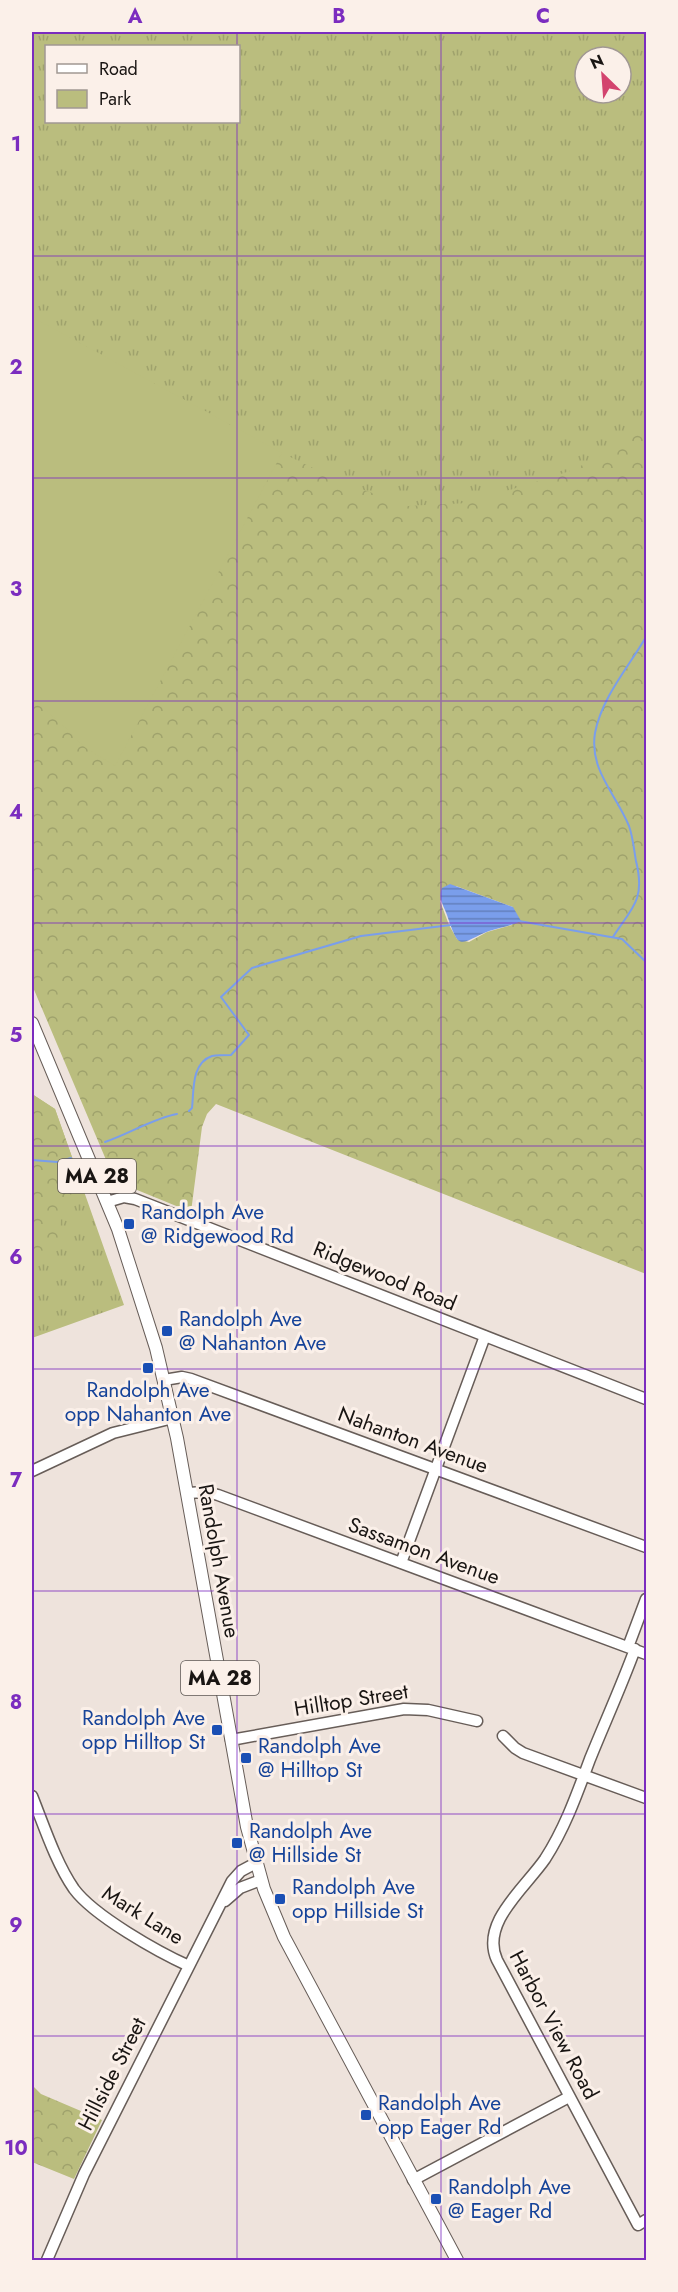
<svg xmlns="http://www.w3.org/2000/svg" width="678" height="2292" font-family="Jost,sans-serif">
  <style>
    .grass { fill: url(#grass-tufts); fill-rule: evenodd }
    .forest { fill: url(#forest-crowns); fill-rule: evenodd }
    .green { fill: #babd7e }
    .water { fill: url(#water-rules) }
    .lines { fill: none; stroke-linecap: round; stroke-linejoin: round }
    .stream { stroke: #7a9eeb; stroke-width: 2 }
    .minor-casing { stroke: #675d58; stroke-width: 13 }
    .major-casing { stroke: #675d58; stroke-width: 14 }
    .minor { stroke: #fff; stroke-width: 10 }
    .major { stroke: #fff; stroke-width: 12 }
    .grid { fill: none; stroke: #7b2cbf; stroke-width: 1.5; stroke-opacity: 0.55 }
    .transit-dot { fill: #1a4fb4; stroke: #fbf0e9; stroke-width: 2 }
    .labels { text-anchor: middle; stroke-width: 6; stroke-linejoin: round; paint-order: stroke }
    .shield { fill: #fbf0e9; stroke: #5d5753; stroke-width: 1.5 }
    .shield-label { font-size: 20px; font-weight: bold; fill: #191513 }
    .transit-label { font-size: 21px; fill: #164399; stroke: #fbf0e9; text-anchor: start }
    .street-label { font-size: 21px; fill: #191513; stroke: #fbf0e9 }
    .neatline { fill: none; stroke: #7b2cbf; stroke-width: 2 }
    .grid-label { font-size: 20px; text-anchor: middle; font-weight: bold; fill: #7b2cbf }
  </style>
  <defs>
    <pattern id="grass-tufts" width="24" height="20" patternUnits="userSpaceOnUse" patternTransform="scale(1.5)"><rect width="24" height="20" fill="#babd7e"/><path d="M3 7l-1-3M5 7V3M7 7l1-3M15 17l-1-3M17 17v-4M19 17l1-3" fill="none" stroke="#9fa26c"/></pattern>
    <pattern id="forest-crowns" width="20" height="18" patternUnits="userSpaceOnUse" patternTransform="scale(1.5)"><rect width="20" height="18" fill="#babd7e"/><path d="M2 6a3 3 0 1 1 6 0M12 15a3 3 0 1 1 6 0" fill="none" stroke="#9fa26c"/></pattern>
    <pattern id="water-rules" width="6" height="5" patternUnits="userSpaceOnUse" patternTransform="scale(1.5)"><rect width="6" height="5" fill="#7a9eeb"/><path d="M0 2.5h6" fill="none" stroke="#6380bd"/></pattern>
  </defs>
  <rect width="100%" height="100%" fill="#eee3dc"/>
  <path class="grass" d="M 32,32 L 646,32 L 646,766 L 32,317 ZM 46,46 L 238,46 L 238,122 L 46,122 ZM 585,57 L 621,57 L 621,93 L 585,93 Z
    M 32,1094 L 55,1109 L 124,1305 L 32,1338 Z"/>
  <path class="forest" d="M 32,317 L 282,453 L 342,482 L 408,506 L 468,503 L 570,471 L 626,444 L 640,427 L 646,408 L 646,1274 L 216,1104 L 207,1114 L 202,1127 L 191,1212 L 115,1181 L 32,985 ZM 456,886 L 513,907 L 512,925 L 487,932 L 469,942 L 457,939 L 449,925 L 440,901 Z
    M 32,1094 L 55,1109 L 82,1185 C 74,1191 66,1198 63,1207 C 58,1222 64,1237 55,1250 L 32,1251 Z
    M 32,2085 L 41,2094 L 102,2120 L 74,2179 L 32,2162 Z"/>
  <path class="green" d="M 32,317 L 282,453 L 115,766 L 86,748 L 32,696 Z"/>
  <path class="water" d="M 450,884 L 513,907 L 521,921 C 511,926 500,927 489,931 C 459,943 460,953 447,915 C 443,904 438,899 442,888 Z"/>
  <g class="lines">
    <path class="stream" d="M 519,921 L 622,939 L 646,962
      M 613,937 C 620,925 633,911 637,898 C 641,886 639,873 636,861 C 634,850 633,837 629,826 C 616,794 589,770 595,733 C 602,697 628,668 646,637
      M 189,1111 L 192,1108 C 194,1091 191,1063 212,1056 C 218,1055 225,1055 231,1055 L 249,1035 L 221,997 L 252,968 L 361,936 L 451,925
      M 105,1142 C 129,1134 154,1118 177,1114
      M 32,1160 L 57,1162 L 71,1158"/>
    <g class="minor-casing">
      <path id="minor" d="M 107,1202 L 124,1197 L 135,1199 L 646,1399
        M 164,1380 L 182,1377 L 191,1379 L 646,1547
        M 32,1471 L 113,1433 L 173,1418
        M 187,1493 L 206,1492 L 218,1495 L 646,1654
        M 401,1563 L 485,1336
        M 628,1647 L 646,1599
        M 635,1649 C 621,1687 605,1722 590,1759 C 577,1794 565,1828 545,1859 C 525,1888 480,1923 497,1960 L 638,2225 L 646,2220
        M 503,1736 L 515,1748 L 523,1753 L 646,1798
        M 231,1740 L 404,1709 L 428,1710 L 477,1721
        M 32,1796 C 44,1826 56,1863 74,1889 C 94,1916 158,1952 189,1966
        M 225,1901 L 240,1888 L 261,1880
        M 413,2180 L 569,2097
        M 47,2260 L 84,2174 L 232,1881 L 241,1871 L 256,1863"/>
    </g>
    <g class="major-casing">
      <path id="major" d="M 32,1023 L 118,1229 L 156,1348 L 177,1438 L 247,1827 L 264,1889 L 284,1937 L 457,2260"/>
    </g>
    <use href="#minor" class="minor"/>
    <use href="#major" class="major"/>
  </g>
  <path class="grid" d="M 237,32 L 237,46M 441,32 L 441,2260M 237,122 L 237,2260M 32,256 L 646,256M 32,478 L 646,478M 32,701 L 646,701M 32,923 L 646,923M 32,1146 L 646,1146M 32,1369 L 646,1369M 32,1591 L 646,1591M 32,1814 L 646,1814M 32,2036 L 646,2036"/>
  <g class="transit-dot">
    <rect x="123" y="1218" width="12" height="12" rx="3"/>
    <rect x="161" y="1325" width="12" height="12" rx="3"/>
    <rect x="142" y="1362" width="12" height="12" rx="3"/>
    <rect x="211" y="1724" width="12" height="12" rx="3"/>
    <rect x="240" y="1752" width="12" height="12" rx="3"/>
    <rect x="231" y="1837" width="12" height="12" rx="3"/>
    <rect x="274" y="1893" width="12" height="12" rx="3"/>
    <rect x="360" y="2109" width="12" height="12" rx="3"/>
    <rect x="430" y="2193" width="12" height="12" rx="3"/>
  </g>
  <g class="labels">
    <g class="shield">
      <rect x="58" y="1159" width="78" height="34" rx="4.5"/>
      <rect x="181" y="1661" width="78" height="34" rx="4.5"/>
    </g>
    <g class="shield-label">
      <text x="97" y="1183">MA 28</text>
      <text x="220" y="1685">MA 28</text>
    </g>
    <g class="transit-label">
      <text x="141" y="1219">Randolph Ave<tspan x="141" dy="24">@ Ridgewood Rd</tspan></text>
      <text x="179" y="1326">Randolph Ave<tspan x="179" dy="24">@ Nahanton Ave</tspan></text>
      <text x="148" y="1397" text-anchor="middle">Randolph Ave<tspan x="148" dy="24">opp Nahanton Ave</tspan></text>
      <text x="205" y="1725" text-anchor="end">Randolph Ave<tspan x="205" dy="24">opp Hilltop St</tspan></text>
      <text x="258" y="1753">Randolph Ave<tspan x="258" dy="24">@ Hilltop St</tspan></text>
      <text x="249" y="1838">Randolph Ave<tspan x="249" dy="24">@ Hillside St</tspan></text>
      <text x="292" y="1894">Randolph Ave<tspan x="292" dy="24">opp Hillside St</tspan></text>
      <text x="378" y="2110">Randolph Ave<tspan x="378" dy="24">opp Eager Rd</tspan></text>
      <text x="448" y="2194">Randolph Ave<tspan x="448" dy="24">@ Eager Rd</tspan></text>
    </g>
    <g class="street-label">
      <text transform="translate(385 1276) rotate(22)" y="7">Ridgewood Road</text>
      <text transform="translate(413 1440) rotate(20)" y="7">Nahanton Avenue</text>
      <text transform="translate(424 1551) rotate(20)" y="7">Sassamon Avenue</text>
      <text transform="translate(219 1561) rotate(80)" y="7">Randolph Avenue</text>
      <text transform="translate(351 1700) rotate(-9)" y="7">Hilltop Street</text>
      <text transform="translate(143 1915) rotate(32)" y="7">Mark Lane</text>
      <text transform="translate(554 2025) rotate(62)" y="7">Harbor View Road</text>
      <text transform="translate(112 2074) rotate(-63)" y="7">Hillside Street</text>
    </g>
  </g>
  <rect width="678" height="2292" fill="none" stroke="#fbf0e9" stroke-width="66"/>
  <rect x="45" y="45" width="195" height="78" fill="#fbf0e9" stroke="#a19893" stroke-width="1.5"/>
  <rect x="57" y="64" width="30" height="9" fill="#ffffff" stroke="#a19893" stroke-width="1.5"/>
  <text x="99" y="75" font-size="18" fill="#191513">Road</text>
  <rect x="57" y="90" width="30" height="18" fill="#babd7e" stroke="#a19893" stroke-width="1.5"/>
  <text x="99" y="105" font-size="18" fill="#191513">Park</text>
  <g transform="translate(603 75) rotate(335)"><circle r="28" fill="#fbf0e9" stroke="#a19893" stroke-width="1.5"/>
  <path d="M0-4.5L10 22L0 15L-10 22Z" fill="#d3446e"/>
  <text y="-9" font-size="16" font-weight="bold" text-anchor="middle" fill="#191513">N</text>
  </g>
  <rect x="33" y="33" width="612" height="2226" class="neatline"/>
  <g class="grid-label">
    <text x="135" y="23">A</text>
    <text x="339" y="23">B</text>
    <text x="543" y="23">C</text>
    <text x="16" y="151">1</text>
    <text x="16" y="374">2</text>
    <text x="16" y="596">3</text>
    <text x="16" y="819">4</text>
    <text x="16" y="1042">5</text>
    <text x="16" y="1264">6</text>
    <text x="16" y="1487">7</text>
    <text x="16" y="1709">8</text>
    <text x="16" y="1932">9</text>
    <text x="16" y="2155">10</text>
  </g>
</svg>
